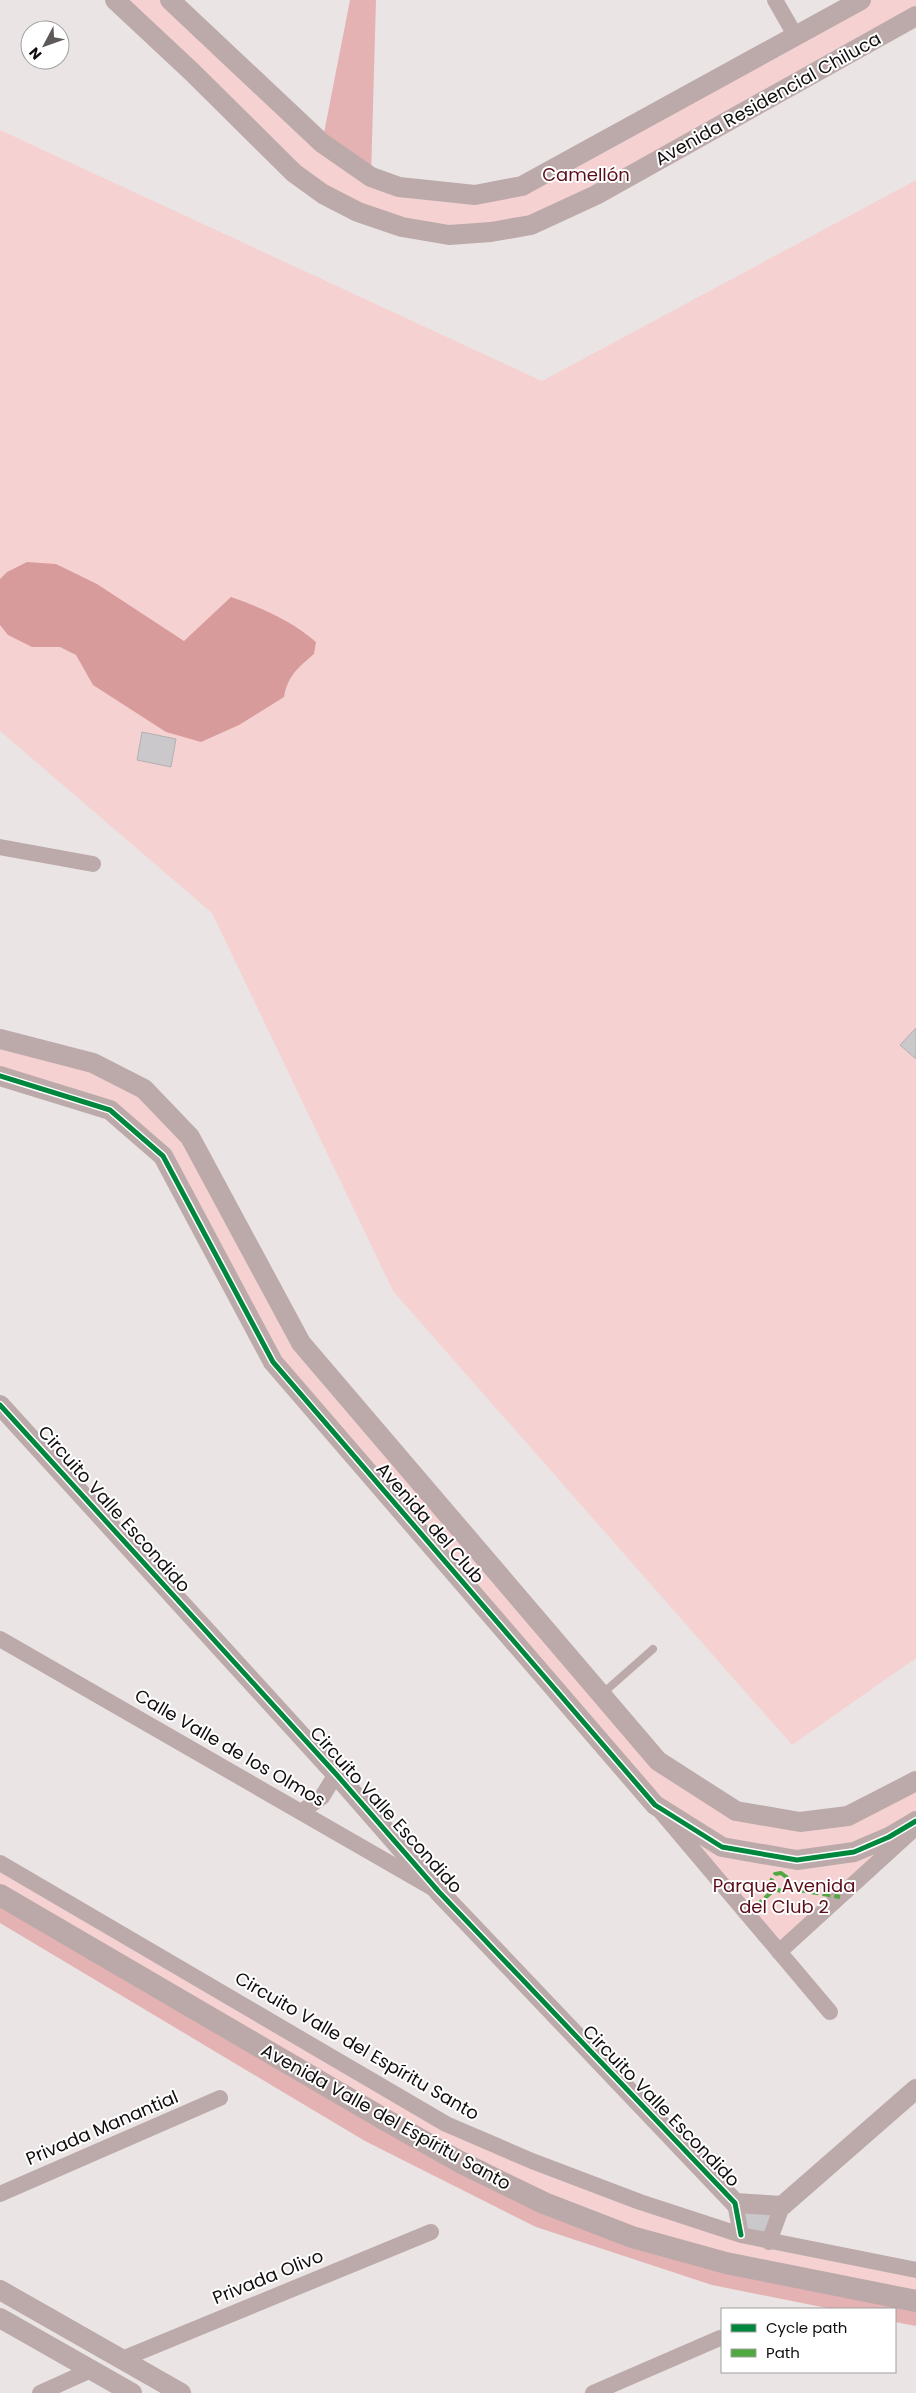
<svg xmlns="http://www.w3.org/2000/svg" width="916" height="2393" font-family="Poppins,sans-serif">
  <style>
    .green { fill: #f5d2d1 }
    .forest { fill: #e4b2b3 }
    .water { fill: #d89b9c }
    .building { fill: #cac8ca; stroke: #b2b0b1 }
    .lines { fill: none; stroke-linecap: round; stroke-linejoin: round }
    .service { stroke: #bcaaaa; stroke-width: 8 }
    .minor { stroke: #bcaaaa; stroke-width: 16 }
    .tertiary { stroke: #bcaaaa; stroke-width: 20 }
    .secondary { stroke: #bba8a8; stroke-width: 22 }
    .quiet { stroke: #51a841; stroke-width: 4; stroke-dasharray: 8 4; stroke-linecap: butt }
    .cycleway-casing { stroke: #fff; stroke-width: 8 }
    .cycleway { stroke: #00873e; stroke-width: 5 }
    .labels { text-anchor: middle; stroke-width: 4; stroke-linejoin: round; paint-order: stroke }
    .street-label { font-size: 18px; fill: #120e0e; stroke: #fff }
    .park-label { font-size: 18px; fill: #5a0d19; stroke: #fff }
  </style>
  <rect width="100%" height="100%" fill="#ebe4e4"/>
  <path class="green" d="M 115,0 L 170,0 L 287,110 L 399,187 L 522,186 L 861,0 L 916,0 L 916,16 L 531,225 L 449,235 L 323,194 Z
    M 0,130 L 542,381 L 916,180 L 916,1658 L 792,1745 L 393,1291 L 212,913 L 0,731 Z
    M 0,1039 L 93,1063 L 190,1137 L 301,1343 L 658,1761 L 736,1811 L 800,1822 L 916,1781 L 916,1827 L 779,1952 L 273,1362 L 163,1156 L 110,1110 L 0,1076 Z
    M 0,1863 L 446,2124 L 640,2202 L 916,2270 L 916,2301 L 726,2263 L 544,2203 L 0,1895 Z"/>
  <path class="forest" d="M 350,0 L 376,0 L 371,177 L 322,143 Z
    M 0,1895 L 382,2118 L 632,2237 L 916,2301 L 916,2326 L 895,2322 L 895,2309 L 832,2309 L 712,2285 L 536,2227 L 365,2141 L 0,1923 Z"/>
  <path class="water" d="M 27,562 L 56,564 L 97,584 L 184,641 L 231,597 C 262,608 291,620 316,642 L 314,654 C 298,668 288,675 284,697 L 239,725 L 201,742 L 166,732 L 93,685 L 76,655 L 60,647 L 32,647 L 8,635 L 0,625 L 0,579 L 7,572 Z"/>
  <path class="building" d="M 142,732 L 176,739 L 171,767 L 137,760 Z
    M 916,1028 L 916,1059 L 900,1045 Z
    M 737,2205 L 779,2208 L 768,2239 L 742,2233 Z"/>
  <g class="lines">
    <path class="service" d="M 602,1694 L 653,1649"/>
    <path class="minor" d="M 775,0 L 795,35
      M 0,847 L 93,864
      M 0,1639 L 431,1887
      M 301,1812 L 322,1797 L 336,1774
      M 662,1813 L 830,2012
      M 0,1863 L 446,2124 L 532,2161 L 640,2202 L 741,2235 L 916,2270
      M 779,1952 L 914,1829
      M 0,2194 L 220,2098
      M 735,2203 L 741,2235
      M 769,2242 L 782,2206
      M 120,2360 L 431,2232
      M 40,2393 L 91,2370
      M 593,2393 L 720,2338"/>
    <path class="tertiary" d="M 115,0 L 192,72 L 294,173 L 323,194 L 358,212 L 402,227 L 449,235 L 491,232 L 531,225 L 596,195 L 916,16
      M 170,0 L 322,143 L 371,177 L 399,187 L 475,195 L 522,186 L 861,0
      M 0,1039 L 93,1063 L 144,1089 L 190,1137 L 301,1343 L 658,1761 L 736,1811 L 800,1822 L 848,1816 L 916,1781
      M 0,1076 L 110,1110 L 163,1156 L 273,1362 L 655,1805 L 722,1847 L 797,1860 L 854,1852 L 889,1837 L 916,1821
      M 0,1405 L 336,1774 L 439,1892 L 735,2203 L 782,2206 L 916,2089
      M 0,2290 L 181,2393
      M 0,2318 L 132,2393"/>
    <path class="secondary" d="M 0,1895 L 382,2118 L 460,2162 L 544,2203 L 632,2237 L 726,2263 L 916,2301"/>
    <path class="quiet" d="M 781,1873 L 789,1879 L 787,1888 L 781,1891 L 775,1889 L 771,1881 L 775,1874 Z
      M 787,1888 L 840,1897
      M 747,1914 L 775,1889"/>
    <g class="cycleway-casing">
      <path id="cycleway" d="M 0,1076 L 110,1110 L 163,1156 L 273,1362 L 655,1805 L 722,1847 L 797,1860 L 854,1852 L 889,1837 L 916,1821
        M 0,1405 L 336,1774 L 439,1892 L 735,2203 L 741,2235"/>
    </g>
    <use href="#cycleway" class="cycleway"/>
  </g>
  <g class="labels">
    <g class="street-label">
      <text transform="translate(768 99) rotate(-29)" y="6">Avenida Residencial Chiluca</text>
      <text transform="translate(114 1509) rotate(48)" y="6">Circuito Valle Escondido</text>
      <text transform="translate(430 1523) rotate(49)" y="6">Avenida del Club</text>
      <text transform="translate(230 1748) rotate(30)" y="6">Calle Valle de los Olmos</text>
      <text transform="translate(386 1810) rotate(48)" y="6">Circuito Valle Escondido</text>
      <text transform="translate(357 2046) rotate(30)" y="6">Circuito Valle del Espíritu Santo</text>
      <text transform="translate(661 2106) rotate(46)" y="6">Circuito Valle Escondido</text>
      <text transform="translate(386 2117) rotate(29)" y="6">Avenida Valle del Espíritu Santo</text>
      <text transform="translate(102 2128) rotate(-23)" y="6">Privada Manantial</text>
      <text transform="translate(268 2277) rotate(-22)" y="6">Privada Olivo</text>
    </g>
    <g class="park-label">
      <text x="586" y="181">Camellón</text>
      <text x="784" y="1892">Parque Avenida<tspan x="784" dy="21">del Club 2</tspan></text>
    </g>
  </g>
  <rect x="721" y="2308" width="175" height="65" fill="#ffffff" stroke="#a09f9f"/>
  <rect x="731" y="2324" width="25" height="8" fill="#00873e" stroke="#a09f9f"/>
  <text x="766" y="2333" font-size="15" fill="#120e0e">Cycle path</text>
  <rect x="731" y="2349" width="25" height="8" fill="#51a841" stroke="#a09f9f"/>
  <text x="766" y="2358" font-size="15" fill="#120e0e">Path</text>
  <g transform="translate(45 45) rotate(229)"><circle r="24" fill="#ffffff" stroke="#a09f9f"/>
  <path d="M0-4L9 19L0 12L-9 19Z" fill="#5e5959"/>
  <text y="-8" font-size="14" font-weight="bold" text-anchor="middle" fill="#120e0e">N</text>
  </g>
</svg>
